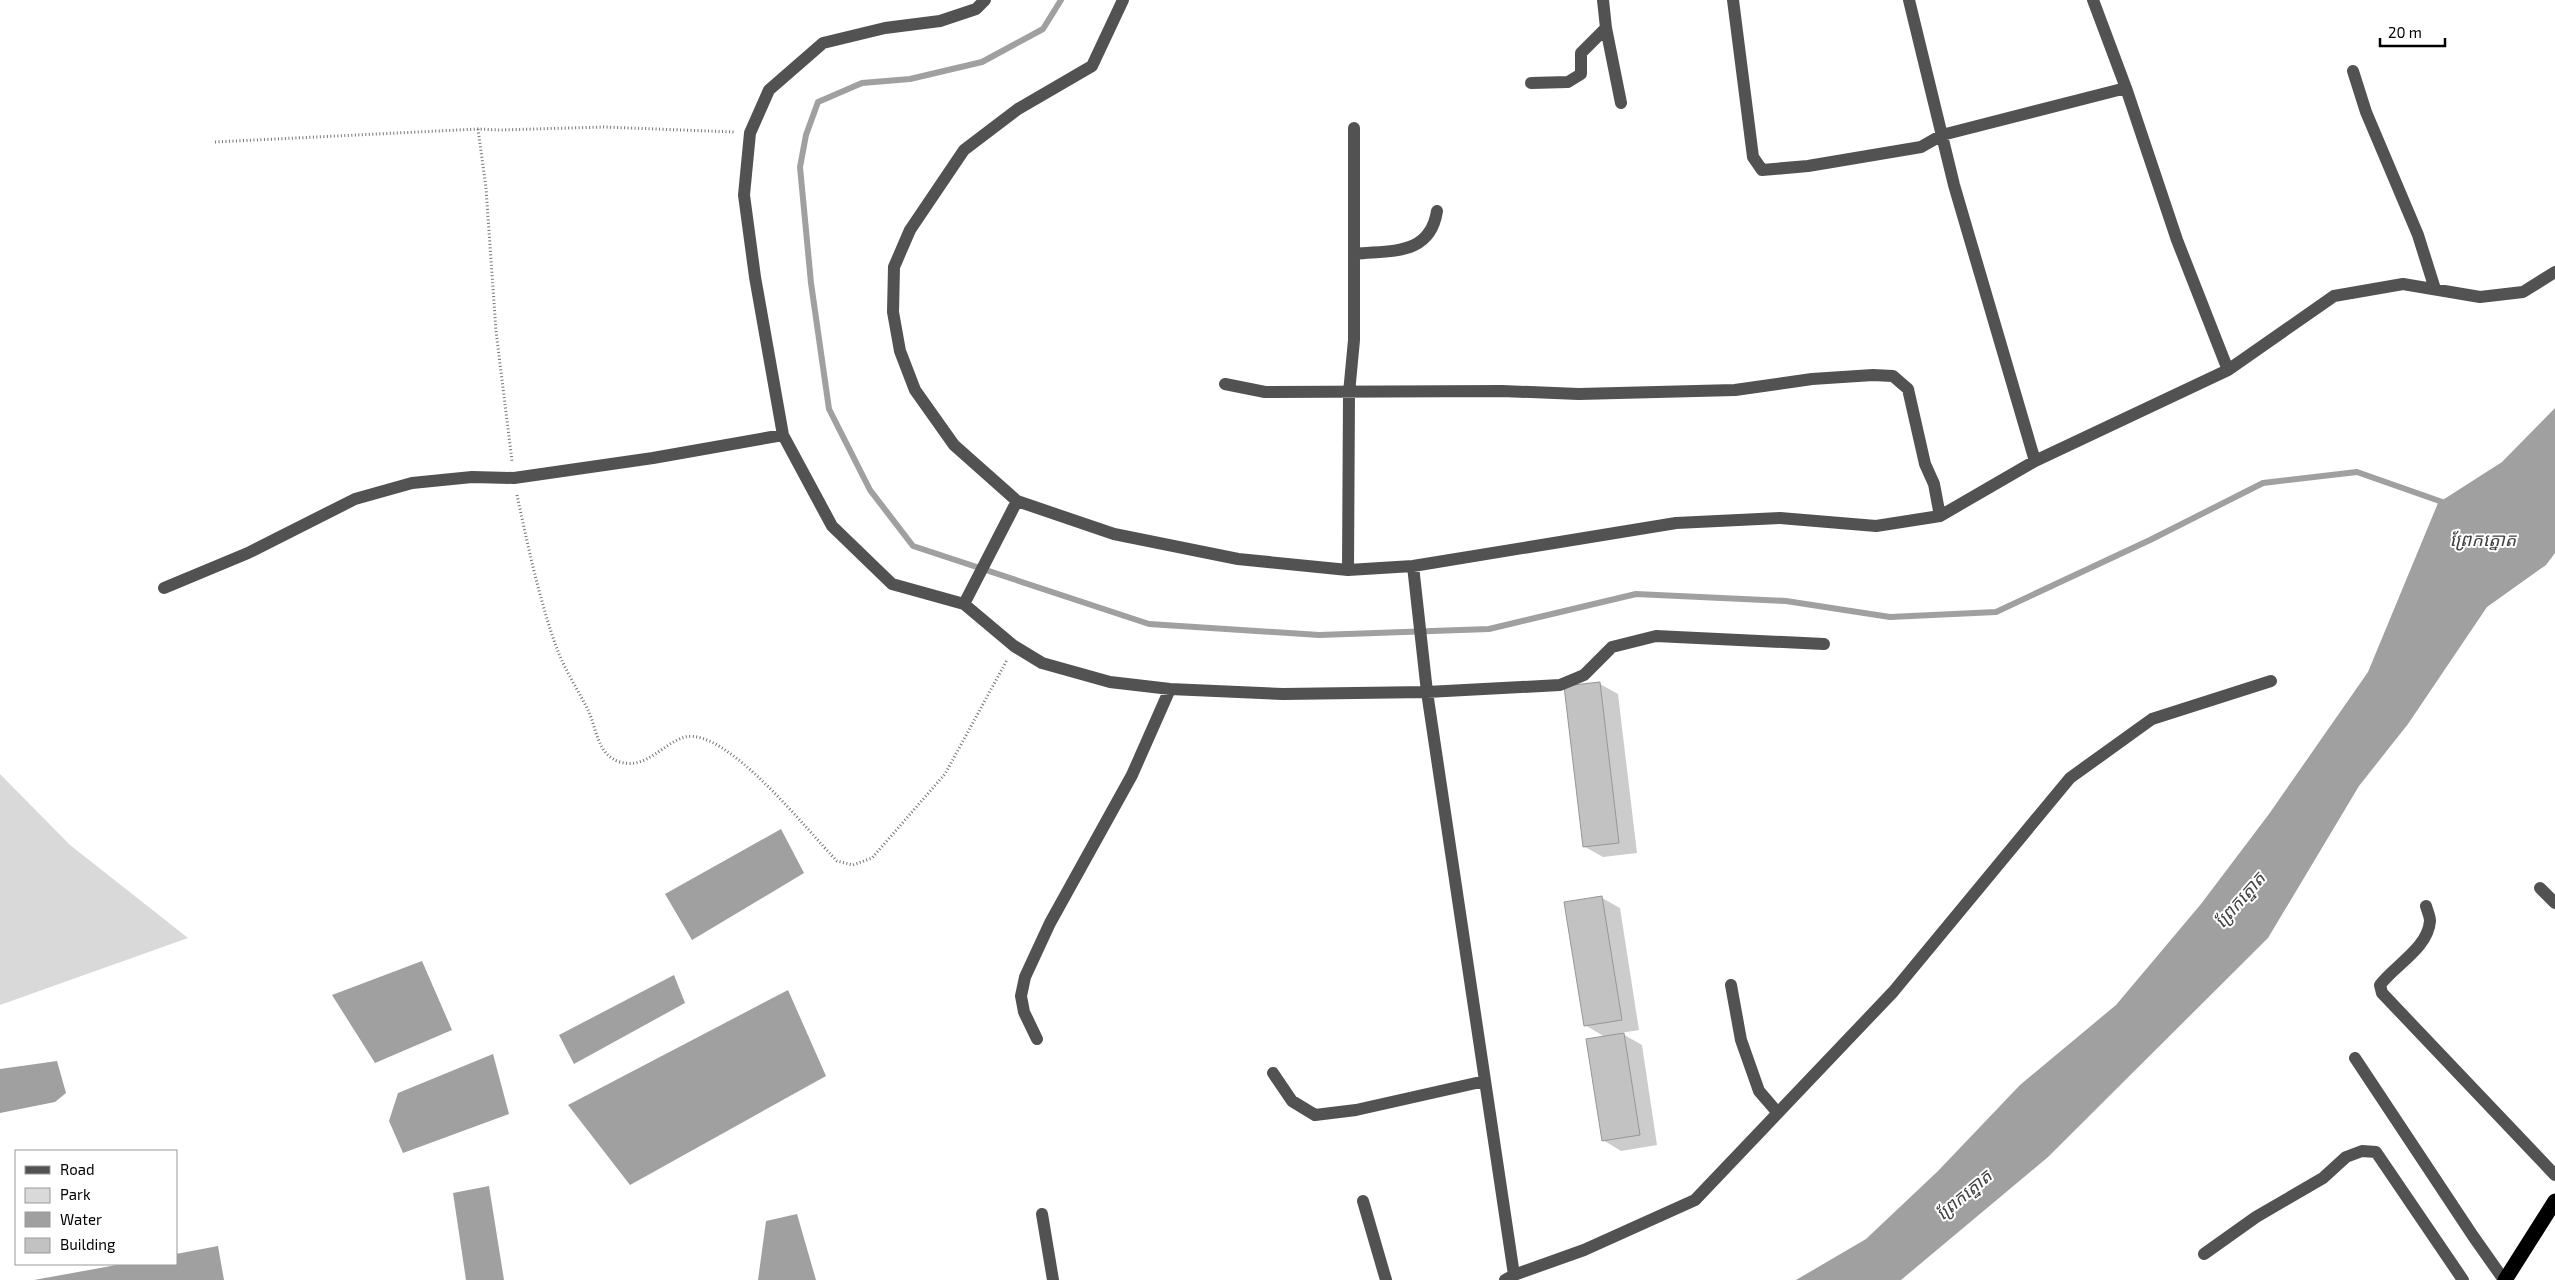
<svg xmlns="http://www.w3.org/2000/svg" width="2555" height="1280" font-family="'Exo 2','Noto Sans Khmer',sans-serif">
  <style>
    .green { fill: #d9d9d9 }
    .water { fill: #a0a0a0 }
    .shadow { fill: #0003 }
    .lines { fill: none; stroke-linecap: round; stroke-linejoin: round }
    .stream { stroke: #a0a0a0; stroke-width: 6 }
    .building { fill: #c2c2c2; stroke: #969696 }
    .path { stroke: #747474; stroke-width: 3; stroke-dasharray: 1 2.5; stroke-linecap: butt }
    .minor { stroke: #525252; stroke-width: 12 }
    .highway { stroke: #000; stroke-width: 15 }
    .labels { text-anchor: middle; stroke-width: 4; stroke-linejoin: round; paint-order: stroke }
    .water-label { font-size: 18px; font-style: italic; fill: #414141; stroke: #fff }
  </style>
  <rect width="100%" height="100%" fill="#fff"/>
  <path class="green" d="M 0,774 L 70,845 L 188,938 L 0,1005 Z"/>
  <path class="water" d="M 2555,408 L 2555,553 L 2546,565 L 2487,607 L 2408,724 L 2359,786 L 2268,938 L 2048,1157 L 1901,1280 L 1796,1280 L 1866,1239 L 1938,1171 L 2020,1085 L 2116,1005 L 2201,904 L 2269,814 L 2368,672 L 2438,503 L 2502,462 Z
    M 781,829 L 804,873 L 692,940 L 665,894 Z
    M 422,961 L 452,1030 L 375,1063 L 332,995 Z
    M 674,975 L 685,1003 L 574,1064 L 559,1035 Z
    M 788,990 L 826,1076 L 630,1185 L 568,1105 Z
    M 493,1054 L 509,1114 L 403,1153 L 389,1121 L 398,1093 Z
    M 57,1061 L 66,1093 L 55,1102 L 0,1113 L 0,1069 Z
    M 489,1186 L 504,1280 L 466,1280 L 453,1193 Z
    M 797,1214 L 816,1280 L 758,1280 L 766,1221 Z
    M 218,1246 L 224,1280 L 34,1280 L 122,1264 L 176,1264 L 176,1254 Z"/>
  <path class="shadow" d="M 1600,684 L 1618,694 L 1637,853 L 1603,857 L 1585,847 Z
    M 1602,898 L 1620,908 L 1639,1030 L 1621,1033 L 1642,1045 L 1657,1145 L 1621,1151 L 1603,1140 L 1605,1037 L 1585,1025 Z"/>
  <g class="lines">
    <path class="stream" d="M 1061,0 L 1043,29 L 982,62 L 910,79 L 862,83 L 818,102 L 806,135 L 800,167 L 811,283 L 829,409 L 870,490 L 913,546 L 1149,624 L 1319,635 L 1489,629 L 1636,594 L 1786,601 L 1890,617 L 1996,612 L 2150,540 L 2263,483 L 2357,472 L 2448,504"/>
  </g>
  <path class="building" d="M 1600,682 L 1619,843 L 1583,847 L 1564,686 Z
    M 1602,896 L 1622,1020 L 1584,1026 L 1564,902 Z
    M 1624,1033 L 1640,1135 L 1602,1141 L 1586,1039 Z"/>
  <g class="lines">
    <path class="path" d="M 478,129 L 486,188 L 496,331 L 512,461
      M 215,142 L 478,129 L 500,130 L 604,127 L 734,132
      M 517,495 C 528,546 539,599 557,649 C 565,670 578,690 588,710 C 597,729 597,755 620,762 C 646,770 663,743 685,737 C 727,727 809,833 837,861 L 853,865 L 872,858 L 945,774 L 1007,660"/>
    <path class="minor" d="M 985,0 L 976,9 L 940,21 L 885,28 L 823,43 L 769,90 L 750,133 L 744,195 L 755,277 L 783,435 L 832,526 L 892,584 L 964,604 L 1014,646 L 1042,663 L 1110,682 L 1170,689 L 1283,694 L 1427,692 L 1560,685 L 1584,675 L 1612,647 L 1656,636 L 1824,644
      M 1123,0 L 1092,66 L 1018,109 L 964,150 L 910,230 L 894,267 L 893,312 L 900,351 L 915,390 L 954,445 L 1017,501 L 1114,534 L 1238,559 L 1348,570 L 1413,566 L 1676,523 L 1780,518 L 1876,526 L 1940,516 L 2035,461 L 2228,370 L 2334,296 L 2403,284 L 2480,297 L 2523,292 L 2555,272
      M 1733,0 L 1753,157 L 1762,170 L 1808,166 L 1921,147 L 1942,135 L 2126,88
      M 1909,0 L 1954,185 L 2035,461
      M 2093,0 L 2126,88 L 2177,240 L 2228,370
      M 1606,28 L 1621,103
      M 2353,71 L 2366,112 L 2418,235 L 2435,289
      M 1531,83 L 1568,82 L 1581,74 L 1581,53 L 1606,28 L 1603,0
      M 1355,254 C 1391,250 1430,256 1437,211
      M 1225,384 L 1265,392 L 1502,391 L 1579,394 L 1735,390 L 1812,379 L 1873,375 L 1893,376 L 1908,389 L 1925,464 L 1934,484 L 1940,516
      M 1413,566 L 1427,692 L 1514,1275 L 1505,1280
      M 1348,570 L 1349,393 L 1354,340 L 1354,128
      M 164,588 L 248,553 L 355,499 L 412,483 L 472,477 L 514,478 L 653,458 L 783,435
      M 964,604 L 1017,501
      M 2540,888 L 2555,903
      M 2426,906 C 2427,910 2430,916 2430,921 C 2428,948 2395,965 2380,985 L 2382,993 L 2555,1175
      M 1731,985 L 1741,1040 L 1759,1091 L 1778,1113
      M 1037,1039 L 1024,1012 L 1021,996 L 1025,977 L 1050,923 L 1132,775 L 1170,689
      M 2355,1058 L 2473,1236 L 2504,1280
      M 1273,1073 L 1292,1101 L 1315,1115 L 1356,1110 L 1485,1081
      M 1363,1201 L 1386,1280
      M 1042,1214 L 1053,1280
      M 2204,1254 L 2256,1217 L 2323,1178 L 2346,1157 L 2362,1151 L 2376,1152 L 2463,1280
      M 1514,1275 L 1584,1250 L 1695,1200 L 1893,992 L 2070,778 L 2152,719 L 2271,681"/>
    <path class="highway" d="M 2505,1280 L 2555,1201"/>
  </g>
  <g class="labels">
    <g class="water-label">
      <text x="2483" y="546">ព្រែកត្នោត</text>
      <text transform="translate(2240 900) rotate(-49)" y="6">ព្រែកត្នោត</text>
      <text transform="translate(1964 1195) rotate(-40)" y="6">ព្រែកត្នោត</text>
    </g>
  </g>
  <rect x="15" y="1150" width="162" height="115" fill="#ffffff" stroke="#999999"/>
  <rect x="25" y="1166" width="25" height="8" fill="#525252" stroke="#999999"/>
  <text x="60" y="1175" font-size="15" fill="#000000">Road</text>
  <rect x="25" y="1188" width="25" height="15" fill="#d9d9d9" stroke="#999999"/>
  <text x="60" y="1200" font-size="15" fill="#000000">Park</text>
  <rect x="25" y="1212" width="25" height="15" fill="#a0a0a0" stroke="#999999"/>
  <text x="60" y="1225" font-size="15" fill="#000000">Water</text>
  <rect x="25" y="1238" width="25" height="15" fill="#c2c2c2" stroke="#999999"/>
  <text x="60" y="1250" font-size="15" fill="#000000">Building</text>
  <path d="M2380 38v8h65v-8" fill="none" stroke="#000000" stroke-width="2.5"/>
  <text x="2388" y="38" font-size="15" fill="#000000" stroke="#ffffff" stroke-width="4" paint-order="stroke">20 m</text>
</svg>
